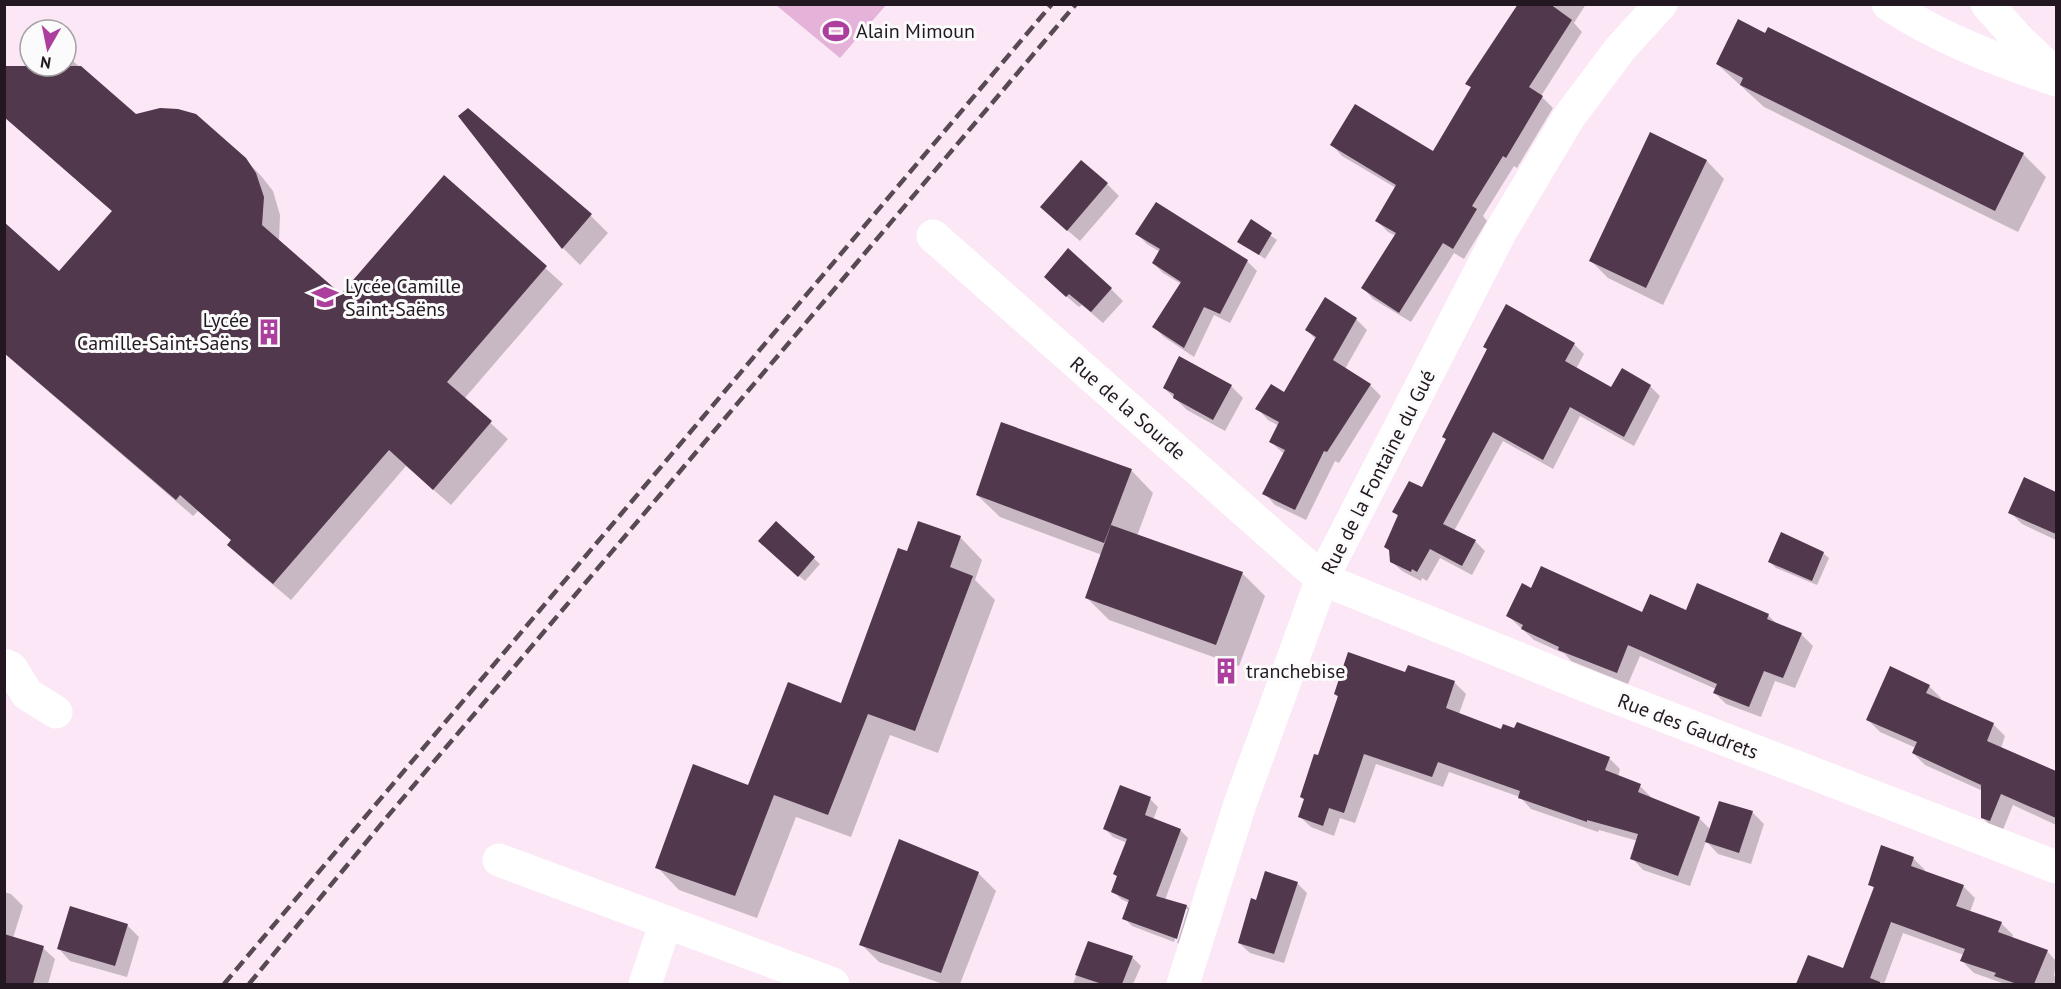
<svg xmlns="http://www.w3.org/2000/svg" width="2061" height="989" font-family="'PT Sans',sans-serif">
  <style>
    .green { fill: #e5b2da }
    .shadow { fill: #0003 }
    .building { fill: #52384d }
    .lines { fill: none; stroke-linecap: round; stroke-linejoin: round }
    .street { stroke: #fff; stroke-width: 33 }
    .rail { stroke: #574a54; stroke-width: 4.5; stroke-dasharray: 12 6; stroke-linecap: butt }
    .labels { text-anchor: middle; stroke-width: 6; stroke-linejoin: round; paint-order: stroke }
    .poi-label { font-size: 20px; fill: #231821; stroke: #fbfbfb; text-anchor: start }
    .street-label { font-size: 20px; fill: #231821; stroke: #fbfbfb }
  </style>
  <rect width="100%" height="100%" fill="#fbe7f6"/>
  <path class="green" d="M 776,5 L 886,5 L 840,58 Z"/>
  <path class="shadow" d="M 1520,4 L 1586,4 L 1574,23 L 1582,32 L 1541,96 L 1553,108 L 1517,168 L 1514,166 L 1483,216 L 1487,221 L 1464,259 L 1454,253 L 1411,322 L 1373,299 L 1363,288 L 1396,236 L 1388,232 L 1377,221 L 1396,188 L 1342,156 L 1332,145 L 1433,153 L 1472,88 L 1467,84 Z
    M 66,55 L 136,116 L 245,159 L 262,177 L 273,191 L 280,215 L 279,242 L 341,296 L 444,177 L 563,284 L 464,399 L 508,439 L 451,505 L 406,466 L 291,600 L 246,562 L 229,545 L 232,541 L 198,511 L 193,516 L 4,353 L 59,273 L 113,212 L 4,116 L 38,66 L 66,66 Z
    M 1717,64 L 2023,154 L 2046,177 L 2018,232 L 1764,107 Z
    M 468,110 L 591,216 L 608,233 L 580,265 L 563,248 L 460,117 Z
    M 1651,134 L 1707,161 L 1724,179 L 1663,305 L 1608,278 L 1590,260 Z
    M 1107,184 L 1119,196 L 1080,241 L 1054,219 Z
    M 1251,221 L 1277,240 L 1265,259 L 1239,241 Z
    M 1137,234 L 1247,261 L 1257,271 L 1230,323 L 1214,315 L 1194,357 L 1164,337 L 1154,327 L 1181,284 L 1163,273 L 1153,263 L 1160,252 L 1147,244 Z
    M 1058,289 L 1111,289 L 1123,301 L 1103,323 L 1082,305 L 1079,307 Z
    M 1356,319 L 1367,330 L 1345,369 L 1370,385 L 1381,396 L 1339,463 L 1335,461 L 1306,520 L 1275,505 L 1264,493 L 1284,454 L 1271,442 L 1279,426 L 1268,420 L 1257,408 L 1285,394 L 1316,340 L 1307,330 Z
    M 1574,344 L 1584,354 L 1576,369 L 1612,389 L 1650,386 L 1660,396 L 1634,446 L 1580,416 L 1553,469 L 1503,441 L 1454,531 L 1475,541 L 1485,551 L 1472,575 L 1440,558 L 1427,581 L 1422,578 L 1421,581 L 1402,571 L 1391,561 L 1399,517 L 1394,512 L 1422,489 L 1447,440 L 1443,436 Z
    M 1231,386 L 1243,398 L 1225,431 L 1187,410 L 1164,388 Z
    M 1131,470 L 1153,493 L 1137,536 L 1242,573 L 1265,596 L 1239,666 L 1109,620 L 1086,597 L 1102,555 L 1000,517 L 977,495 Z
    M 2025,479 L 2056,493 L 2056,540 L 2022,524 L 2010,512 Z
    M 776,523 L 820,564 L 805,581 L 765,547 Z
    M 960,537 L 982,560 L 975,580 L 995,600 L 938,753 L 890,735 L 851,837 L 796,817 L 757,918 L 679,890 L 657,867 L 841,705 L 908,553 Z
    M 1823,553 L 1829,558 L 1817,585 L 1776,568 L 1770,562 Z
    M 1532,590 L 1643,614 L 1686,612 L 1768,615 L 1778,625 L 1801,634 L 1813,646 L 1795,688 L 1775,681 L 1761,717 L 1726,704 L 1715,693 L 1716,689 L 1640,656 L 1628,684 L 1571,661 L 1565,654 L 1534,640 L 1508,616 Z
    M 1406,673 L 1454,682 L 1466,694 L 1459,714 L 1502,731 L 1609,758 L 1620,769 L 1618,777 L 1640,786 L 1651,797 L 1651,799 L 1699,818 L 1711,830 L 1752,812 L 1764,824 L 1751,864 L 1718,854 L 1706,841 L 1690,886 L 1643,870 L 1632,858 L 1638,841 L 1599,830 L 1598,832 L 1531,809 L 1520,797 L 1449,772 L 1443,787 L 1376,764 L 1355,823 L 1340,818 L 1334,836 L 1311,827 L 1299,816 L 1305,800 L 1301,797 L 1319,757 L 1339,698 L 1335,694 Z
    M 1929,686 L 1941,698 L 1940,700 L 1993,724 L 2005,736 L 2001,748 L 2056,772 L 2056,825 L 2013,805 L 2002,832 L 1994,829 L 1982,817 L 1983,791 L 1925,765 L 1913,753 L 1916,748 L 1880,732 L 1868,720 Z
    M 1150,799 L 1158,807 L 1153,820 L 1180,830 L 1188,838 L 1165,900 L 1187,906 L 1195,914 L 1185,946 L 1177,943 L 1188,909 L 1185,909 L 1174,942 L 1132,926 L 1124,918 L 1129,903 L 1121,899 L 1113,891 L 1127,843 L 1113,837 L 1105,829 Z
    M 1913,858 L 1925,870 L 1924,872 L 1963,886 L 1975,898 L 1970,912 L 2001,923 L 2013,935 L 2012,939 L 2047,951 L 2056,961 L 2054,976 L 2056,977 L 2056,984 L 2005,984 L 1974,973 L 1962,961 L 1964,955 L 1903,933 L 1884,984 L 1798,984 L 1809,957 L 1844,970 L 1875,889 L 1870,884 Z
    M 978,873 L 996,891 L 960,984 L 943,984 L 879,962 L 861,944 Z
    M 1297,883 L 1307,893 L 1284,963 L 1250,953 L 1239,943 L 1257,902 Z
    M 4,892 L 11,894 L 23,906 L 13,938 L 43,948 L 55,959 L 48,984 L 4,984 Z
    M 127,925 L 139,937 L 127,977 L 70,961 L 59,949 Z
    M 1089,943 L 1132,957 L 1141,966 L 1133,984 L 1073,984 Z"/>
  <path class="building" d="M 1518,4 L 1550,4 L 1572,20 L 1529,87 L 1543,96 L 1506,158 L 1503,156 L 1472,206 L 1477,209 L 1453,249 L 1443,243 L 1399,313 L 1361,288 L 1396,233 L 1375,221 L 1396,185 L 1330,145 L 1355,104 L 1433,151 L 1471,87 L 1465,84 Z
    M 1738,19 L 1765,33 L 1768,27 L 2024,153 L 1995,211 L 1740,85 L 1743,78 L 1716,64 Z
    M 4,66 L 81,66 L 136,114 L 160,108 L 178,109 L 196,114 L 246,158 L 256,173 L 264,197 L 262,225 L 341,294 L 444,175 L 547,266 L 447,382 L 492,421 L 433,490 L 389,450 L 273,584 L 227,545 L 231,540 L 180,495 L 176,500 L 4,353 L 4,222 L 59,271 L 112,211 L 4,117 Z
    M 468,108 L 592,214 L 562,249 L 458,116 Z
    M 1650,132 L 1707,160 L 1646,288 L 1589,261 Z
    M 1081,160 L 1108,183 L 1067,231 L 1040,207 Z
    M 1156,202 L 1248,260 L 1220,314 L 1204,307 L 1184,348 L 1152,327 L 1181,282 L 1152,263 L 1160,249 L 1135,234 Z
    M 1251,219 L 1272,233 L 1259,255 L 1237,242 Z
    M 1068,248 L 1112,288 L 1091,312 L 1069,294 L 1066,297 L 1044,277 Z
    M 1325,297 L 1357,318 L 1333,360 L 1371,384 L 1327,452 L 1324,451 L 1295,510 L 1262,494 L 1285,450 L 1269,442 L 1279,422 L 1255,409 L 1271,384 L 1284,392 L 1316,337 L 1305,330 Z
    M 1506,304 L 1575,343 L 1565,361 L 1611,387 L 1622,368 L 1651,385 L 1624,437 L 1570,407 L 1543,460 L 1493,432 L 1443,524 L 1476,540 L 1462,566 L 1430,549 L 1417,572 L 1412,569 L 1411,572 L 1390,562 L 1389,550 L 1384,547 L 1398,515 L 1392,512 L 1409,481 L 1422,487 L 1446,439 L 1442,437 L 1487,349 L 1483,347 Z
    M 1179,356 L 1232,385 L 1213,420 L 1173,398 L 1174,394 L 1163,388 Z
    M 1001,422 L 1132,469 L 1104,543 L 976,495 Z
    M 2024,477 L 2056,492 L 2056,534 L 2008,513 Z
    M 776,521 L 815,557 L 798,577 L 758,541 Z
    M 918,521 L 961,536 L 950,567 L 973,576 L 915,731 L 868,714 L 828,815 L 774,795 L 735,896 L 655,868 L 693,764 L 748,785 L 788,682 L 841,703 L 898,548 L 907,551 Z
    M 1111,525 L 1243,572 L 1216,645 L 1085,598 Z
    M 1781,532 L 1824,552 L 1812,581 L 1768,562 Z
    M 1541,566 L 1642,612 L 1650,594 L 1686,610 L 1697,583 L 1769,614 L 1767,619 L 1802,633 L 1783,678 L 1764,671 L 1749,707 L 1713,693 L 1717,684 L 1628,645 L 1617,673 L 1558,650 L 1559,647 L 1521,629 L 1523,625 L 1506,616 L 1522,583 L 1531,588 Z
    M 1348,652 L 1405,672 L 1408,665 L 1455,681 L 1446,708 L 1501,729 L 1503,724 L 1514,728 L 1517,722 L 1610,757 L 1605,770 L 1641,784 L 1638,792 L 1700,817 L 1678,876 L 1630,859 L 1638,834 L 1587,820 L 1587,822 L 1518,798 L 1520,791 L 1438,762 L 1432,777 L 1364,754 L 1344,813 L 1329,808 L 1323,826 L 1298,817 L 1304,799 L 1300,797 L 1314,754 L 1318,755 L 1338,696 L 1334,694 Z
    M 1890,666 L 1930,685 L 1926,693 L 1994,723 L 1987,741 L 2056,771 L 2056,818 L 2001,794 L 1990,821 L 1981,818 L 1981,785 L 1912,753 L 1917,742 L 1866,720 Z
    M 1120,785 L 1151,797 L 1145,815 L 1181,829 L 1156,896 L 1187,905 L 1177,939 L 1122,919 L 1129,900 L 1111,892 L 1117,876 L 1113,874 L 1127,839 L 1103,829 Z
    M 1719,801 L 1753,811 L 1739,853 L 1705,842 Z
    M 899,839 L 979,872 L 941,973 L 859,945 Z
    M 1881,845 L 1914,857 L 1911,866 L 1964,885 L 1956,906 L 2002,922 L 1998,932 L 2048,950 L 2034,984 L 2017,984 L 1994,976 L 1996,973 L 1960,961 L 1965,949 L 1891,922 L 1870,978 L 1880,982 L 1880,984 L 1796,984 L 1808,955 L 1843,968 L 1874,887 L 1868,885 Z
    M 1265,871 L 1298,882 L 1274,954 L 1238,943 L 1251,898 L 1256,900 Z
    M 70,906 L 128,924 L 115,966 L 57,949 Z
    M 4,934 L 44,946 L 33,984 L 4,984 Z
    M 1088,941 L 1133,956 L 1122,984 L 1102,984 L 1075,975 Z"/>
  <g class="lines">
    <path class="street" d="M 1888,4 C 1940,39 1998,60 2056,80
      M 1987,4 L 2018,39 L 2056,75
      M 933,236 L 1322,579 L 1589,687 L 2056,867
      M 4,665 L 11,668 L 27,694 L 56,712
      M 499,860 L 833,984
      M 645,984 L 666,922
      M 1183,984 L 1240,804 L 1322,579 L 1501,231 L 1569,117 L 1620,49 L 1661,4"/>
    <path class="rail" d="M 224,984 L 1052,4
      M 249,984 L 387,817 L 1076,4"/>
  </g>
  <defs>
    <g id="stadium-bare" transform="scale(2.07)"><path d="M0-5a6.5 5 0 1 0 0 10a6.5 5 0 1 0 0-10ZM-3.5-1.8h7v3.6h-7Z" fill="#ac3f9d" stroke="#fbfbfb" stroke-width="2.5" paint-order="stroke"/></g>
    <g id="school-bare" transform="scale(2.07)"><path d="M0-5L7-2L0 1L-7-2ZM-4 1L0 2.5L4 1V4Q0 6-4 4Z" fill="#ac3f9d" stroke="#fbfbfb" stroke-width="2.5" paint-order="stroke"/></g>
    <g id="building-bare" transform="scale(2.07)"><path d="M-4-6H4V6H1V3H-1V6H-4ZM-2.5-4.3h1.7v1.8h-1.7ZM.8-4.3h1.7v1.8H.8ZM-2.5-1h1.7V.8h-1.7ZM.8-1h1.7V.8H.8Z" fill="#ac3f9d" stroke="#fbfbfb" stroke-width="2.5" paint-order="stroke"/></g>
  </defs>
  <g fill-rule="evenodd">
    <use href="#stadium-bare" x="836" y="31"/>
    <use href="#school-bare" x="325" y="297"/>
    <use href="#building-bare" x="269" y="332"/>
    <use href="#building-bare" x="1226" y="671"/>
  </g>
  <g class="labels">
    <g class="poi-label">
      <text x="856" y="38">Alain Mimoun</text>
      <text x="345" y="293">Lycée Camille<tspan x="345" dy="23">Saint-Saëns</tspan></text>
      <text x="249" y="327" text-anchor="end">Lycée<tspan x="249" dy="23">Camille-Saint-Saëns</tspan></text>
      <text x="1246" y="678">tranchebise</text>
    </g>
    <g class="street-label">
      <text transform="translate(1128 408) rotate(41)" y="7">Rue de la Sourde</text>
      <text transform="translate(1378 472) rotate(-63)" y="7">Rue de la Fontaine du Gué</text>
      <text transform="translate(1688 726) rotate(21)" y="7">Rue des Gaudrets</text>
    </g>
  </g>
  <rect width="2061" height="989" fill="none" stroke="#231821" stroke-width="12"/>
  <g transform="translate(48 48) rotate(189)"><circle r="28" fill="#fbfbfb" stroke="#a5a0a4" stroke-width="1.5"/>
  <path d="M0-4.5L10 22L0 15L-10 22Z" fill="#ac3f9d"/>
  <text y="-9" font-size="16" font-weight="bold" text-anchor="middle" fill="#231821">N</text>
  </g>
</svg>
